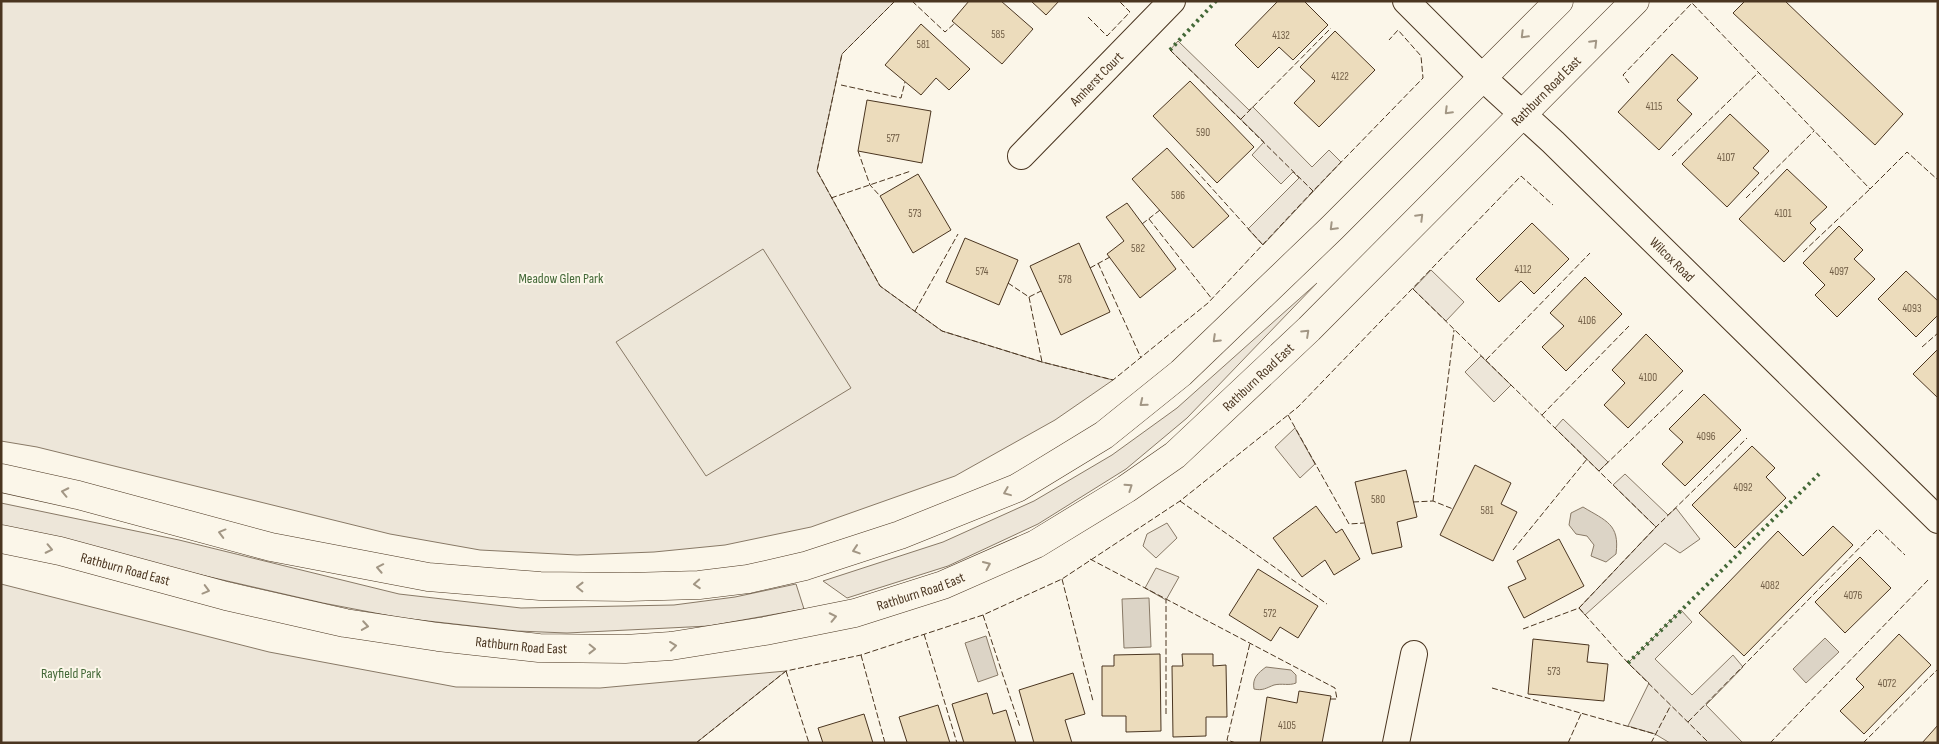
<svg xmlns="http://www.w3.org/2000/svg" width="1939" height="744" font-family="'Sofia Sans Condensed',sans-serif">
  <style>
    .green { fill: #ede6d9; stroke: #887966 }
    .parking { fill: #ede7d9; stroke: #887966 }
    .water { fill: #dcd4c6; stroke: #887966 }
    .building { fill: #ecdcbc; stroke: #4a3520 }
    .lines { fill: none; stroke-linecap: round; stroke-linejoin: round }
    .street-casing { stroke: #4a3520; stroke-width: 28 }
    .secondary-casing { stroke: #4a3520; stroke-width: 29 }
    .street { stroke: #fbf6e9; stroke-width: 26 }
    .secondary { stroke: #fbf6e9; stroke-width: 28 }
    .hedge { stroke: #436837; stroke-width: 4; stroke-dasharray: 2.5 4; stroke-linecap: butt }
    .fence { stroke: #4a3520; stroke-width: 1; stroke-dasharray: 6 2.5; stroke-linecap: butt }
    .oneway { stroke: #a29684 }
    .labels { text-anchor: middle; stroke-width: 4; stroke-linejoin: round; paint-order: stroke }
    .number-label { font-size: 11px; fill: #725f47 }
    .street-label { font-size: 14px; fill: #4a3520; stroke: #fbf6e9 }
    .park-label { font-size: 14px; fill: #436837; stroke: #fbf6e9 }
  </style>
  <rect width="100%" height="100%" fill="#fbf6e9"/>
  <path class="green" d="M 1,1 L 895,1 L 842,54 L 817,171 L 880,286 L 942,331 L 1042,362 L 1113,380 L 1055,420 L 955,476 L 811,527 L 725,545 L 654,552 L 577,555 L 480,550 L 390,534 L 37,447 L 1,441 Z
    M 1178,41 L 1249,110 L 1253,107 L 1312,167 L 1329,150 L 1341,162 L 1263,245 L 1248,229 L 1299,178 L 1293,172 L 1281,184 L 1252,155 L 1264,142 L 1170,50 Z
    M 1431,270 L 1464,302 L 1446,321 L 1413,289 Z
    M 1317,283 L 1187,418 L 1126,469 L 1038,524 L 948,566 L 847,598 L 823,581 L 943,542 L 1034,501 L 1112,455 L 1177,408 Z
    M 1481,356 L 1511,385 L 1494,402 L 1465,372 Z
    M 1563,419 L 1608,462 L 1599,471 L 1555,428 Z
    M 1295,428 L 1315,464 L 1300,478 L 1275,447 Z
    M 1625,474 L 1668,515 L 1676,508 L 1700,539 L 1680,553 L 1665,543 L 1585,615 L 1579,608 L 1656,527 L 1613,485 Z
    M 1,503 L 179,540 L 399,594 L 521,608 L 674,605 L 735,597 L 796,584 L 804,609 L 709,626 L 567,633 L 517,631 L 401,618 L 323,603 L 1,529 Z
    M 1167,523 L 1177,538 L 1156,558 L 1143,546 L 1147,534 Z
    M 1156,568 L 1179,577 L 1166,600 L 1145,588 Z
    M 1,584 L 269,652 L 456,687 L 600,688 L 786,671 L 696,743 L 1,743 Z
    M 1681,610 L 1692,622 L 1655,659 L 1692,695 L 1733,655 L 1743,667 L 1706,705 L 1743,743 L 1670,743 L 1655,734 L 1628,726 L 1649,683 L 1628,663 Z"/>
  <path class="parking" d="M 763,249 L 851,388 L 706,476 L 616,342 Z"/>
  <path class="water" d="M 1583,507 C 1606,521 1620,524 1616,554 L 1606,562 L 1591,556 L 1594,545 L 1587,536 L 1576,534 L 1569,525 L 1571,513 Z
    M 1149,598 L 1151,647 L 1124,648 L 1122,599 Z
    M 986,636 L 998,675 L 978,682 L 965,643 Z
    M 1825,638 L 1839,652 L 1806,683 L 1793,669 Z
    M 1266,667 L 1291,670 L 1296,675 L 1296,683 C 1289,686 1282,683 1274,685 C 1266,688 1263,691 1254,689 C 1252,678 1258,673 1266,667 Z"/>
  <path class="building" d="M 969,1 L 1001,1 L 1033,29 L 1002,64 L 952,21 Z
    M 1031,1 L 1059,1 L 1046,15 Z
    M 1278,1 L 1304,1 L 1328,25 L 1293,60 L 1279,47 L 1258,68 L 1235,45 Z
    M 1745,1 L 1785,1 L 1903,114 L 1875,145 L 1733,13 Z
    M 921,24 L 970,69 L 949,90 L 936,78 L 921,95 L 885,65 Z
    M 1335,31 L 1375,70 L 1319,127 L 1294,103 L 1315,81 L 1300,67 Z
    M 1672,54 L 1698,78 L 1677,100 L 1692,114 L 1659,150 L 1618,112 Z
    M 1190,81 L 1254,147 L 1217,183 L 1153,116 Z
    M 867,100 L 931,111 L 922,163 L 858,151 Z
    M 1730,114 L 1769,151 L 1753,168 L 1759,173 L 1727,207 L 1682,164 Z
    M 1167,148 L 1229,216 L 1193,248 L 1132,179 Z
    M 1787,169 L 1827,207 L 1810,223 L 1816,229 L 1784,262 L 1739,219 Z
    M 918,174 L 951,230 L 913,253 L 880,196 Z
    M 1127,203 L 1176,269 L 1140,298 L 1107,254 L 1124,241 L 1106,217 Z
    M 1532,223 L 1569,259 L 1534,294 L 1521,281 L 1499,302 L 1476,279 Z
    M 1839,226 L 1863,250 L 1854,259 L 1875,279 L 1837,317 L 1815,295 L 1825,285 L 1803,263 Z
    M 965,238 L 1018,260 L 999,305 L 946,282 Z
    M 1079,243 L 1110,312 L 1061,335 L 1030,266 Z
    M 1906,271 L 1938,301 L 1938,315 L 1916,337 L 1878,299 Z
    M 1585,277 L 1622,314 L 1566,371 L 1542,347 L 1564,326 L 1550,313 Z
    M 1646,334 L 1683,371 L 1628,428 L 1604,405 L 1625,383 L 1612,370 Z
    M 1938,349 L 1938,398 L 1913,374 Z
    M 1704,394 L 1741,430 L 1685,486 L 1662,464 L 1683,442 L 1669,429 Z
    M 1752,446 L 1775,468 L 1766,477 L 1786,498 L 1735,548 L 1692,505 Z
    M 1475,465 L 1511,483 L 1501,504 L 1517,512 L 1493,561 L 1440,535 Z
    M 1406,470 L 1417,517 L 1397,522 L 1402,547 L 1372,554 L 1355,482 Z
    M 1316,506 L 1336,533 L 1342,529 L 1360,559 L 1334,575 L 1325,560 L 1302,577 L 1273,538 Z
    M 1833,526 L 1853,545 L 1744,656 L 1699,613 L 1778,531 L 1803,556 Z
    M 1559,539 L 1584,586 L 1524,618 L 1508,587 L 1526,579 L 1517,561 Z
    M 1860,557 L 1891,588 L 1845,633 L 1815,602 Z
    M 1258,569 L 1318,606 L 1298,638 L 1280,627 L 1271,641 L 1229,615 Z
    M 1899,634 L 1931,665 L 1864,734 L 1840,711 L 1864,687 L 1856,679 Z
    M 1533,639 L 1589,645 L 1587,662 L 1608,664 L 1604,701 L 1528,694 Z
    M 1160,654 L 1161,731 L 1126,732 L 1126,716 L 1102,716 L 1102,666 L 1114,666 L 1114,655 Z
    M 1182,654 L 1213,654 L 1213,666 L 1226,665 L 1227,717 L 1206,717 L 1206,736 L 1173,737 L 1172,666 L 1183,666 Z
    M 1073,673 L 1085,714 L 1065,720 L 1072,743 L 1034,743 L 1019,690 Z
    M 1299,691 L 1331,696 L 1322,743 L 1260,743 L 1267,697 L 1297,703 Z
    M 987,693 L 993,714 L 1006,710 L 1016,743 L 964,743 L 952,704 Z
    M 938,705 L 950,743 L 904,743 L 907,742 L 899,717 Z
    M 864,714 L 873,743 L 823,743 L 818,728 Z
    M 1938,725 L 1938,743 L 1922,743 Z"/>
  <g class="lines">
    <g class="street-casing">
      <g id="street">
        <path id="s1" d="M 1406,1 L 1482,77 L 1553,142 L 1938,520"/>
        <path id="s2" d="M 1021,156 L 1172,1"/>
        <path d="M 1396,743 L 1414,654"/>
      </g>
    </g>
    <g class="secondary-casing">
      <g id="secondary">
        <path d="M 1,478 L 78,495 L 271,547 L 428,577 L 540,586 L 628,587 L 699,585 L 748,579 L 805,566 L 900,535 L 1017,488 L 1104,435 L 1181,373 L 1332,228 L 1559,1"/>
        <path id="s3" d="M 1,539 L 60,551 L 226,596 L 345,623 L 438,637 L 539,648 L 625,649 L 671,646 L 765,631 L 855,613 L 943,585 L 1036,544 L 1126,489 L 1175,455 L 1309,329 L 1635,1"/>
      </g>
    </g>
    <use href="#street" class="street"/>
    <use href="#secondary" class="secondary"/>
    <path class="hedge" d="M 1170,50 L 1216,1
      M 1628,663 L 1819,474"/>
    <path class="fence" d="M 895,1 L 842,54 L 817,171 L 880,286 L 942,331 L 1042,362 L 1113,380 L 1208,303 L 1313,191 L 1423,78 L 1421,56 L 1398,30 L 1389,40
      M 912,1 L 945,32 L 955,23
      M 1088,17 L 1107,36 L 1130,12 L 1119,1
      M 1170,50 L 1313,191
      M 1629,83 L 1623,75 L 1692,3 L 1870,189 L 1907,152 L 1938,180
      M 841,85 L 901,98 L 905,82
      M 1241,119 L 1331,28
      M 858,151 L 870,185 L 880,196
      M 1672,156 L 1758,73
      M 1190,164 L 1263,245
      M 831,198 L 911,171
      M 1746,198 L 1814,131
      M 1149,219 L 1212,299
      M 1142,224 L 1160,210
      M 1803,252 L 1870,189
      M 1098,263 L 1141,358
      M 1090,268 L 1110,257
      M 1008,283 L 1029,297 L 1041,291
      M 1413,289 L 1656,527
      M 1029,297 L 1042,362
      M 915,311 L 958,234
      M 1922,347 L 1938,333
      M 1486,360 L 1590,253
      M 1288,415 L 1349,524 L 1364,523
      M 1542,415 L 1629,326
      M 1599,471 L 1683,390
      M 1180,501 L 1327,604
      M 1433,501 L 1454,330
      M 1413,502 L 1433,501 L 1453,509
      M 1513,550 L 1587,459
      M 1090,559 L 1335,688 L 1337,699 L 1330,699
      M 1062,579 L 1093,701
      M 1579,608 L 1628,663 L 1709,743
      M 983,615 L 1020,727
      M 1523,629 L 1579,608 L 1656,527 L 1747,438
      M 924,634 L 957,743
      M 861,655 L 885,743
      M 786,671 L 809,743
      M 1492,688 L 1655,734
      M 1166,714 L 1166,600
      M 1688,722 L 1878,529 L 1905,555
      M 696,743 L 786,671 L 861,655 L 983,615 L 1062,579 L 1180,501 L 1298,407 L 1521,176 L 1553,205
      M 1236,743 L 1227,740 L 1250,643
      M 1568,743 L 1581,714
      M 1651,743 L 1671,705
      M 1770,743 L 1929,579
      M 1863,743 L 1938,669"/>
  </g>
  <defs><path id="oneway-chevron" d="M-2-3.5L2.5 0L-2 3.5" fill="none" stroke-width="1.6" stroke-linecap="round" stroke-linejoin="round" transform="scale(1.25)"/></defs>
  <g class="oneway">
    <use href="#oneway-chevron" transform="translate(1524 35) rotate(135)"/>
    <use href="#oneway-chevron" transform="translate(1594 43) rotate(-45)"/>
    <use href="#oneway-chevron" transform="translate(1448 111) rotate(135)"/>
    <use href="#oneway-chevron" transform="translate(1420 217) rotate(-45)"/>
    <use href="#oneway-chevron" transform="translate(1333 227) rotate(135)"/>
    <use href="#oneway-chevron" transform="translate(1306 333) rotate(-43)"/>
    <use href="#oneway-chevron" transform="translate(1216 339) rotate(136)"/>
    <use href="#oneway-chevron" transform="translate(1143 403) rotate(141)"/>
    <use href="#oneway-chevron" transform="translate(1129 487) rotate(-34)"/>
    <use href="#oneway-chevron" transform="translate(65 492) rotate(-168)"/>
    <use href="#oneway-chevron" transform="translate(1007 492) rotate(158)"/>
    <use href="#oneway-chevron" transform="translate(222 533) rotate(-165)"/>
    <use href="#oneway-chevron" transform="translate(49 549) rotate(12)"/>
    <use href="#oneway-chevron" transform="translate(856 550) rotate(162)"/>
    <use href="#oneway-chevron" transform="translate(987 565) rotate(-24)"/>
    <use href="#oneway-chevron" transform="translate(380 568) rotate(-169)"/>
    <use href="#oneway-chevron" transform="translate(697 584) rotate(176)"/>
    <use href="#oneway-chevron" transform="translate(580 587) rotate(-179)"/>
    <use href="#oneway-chevron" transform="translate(206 590) rotate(15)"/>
    <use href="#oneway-chevron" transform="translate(833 617) rotate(-12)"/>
    <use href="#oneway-chevron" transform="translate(365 626) rotate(9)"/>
    <use href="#oneway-chevron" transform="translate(673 646) rotate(-7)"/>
    <use href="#oneway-chevron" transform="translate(592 649) rotate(1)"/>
  </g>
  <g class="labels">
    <g class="number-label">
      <text x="998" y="38">585</text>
      <text x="1281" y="39">4132</text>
      <text x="923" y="48">581</text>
      <text x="1340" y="80">4122</text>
      <text x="1654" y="110">4115</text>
      <text x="1203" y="136">590</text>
      <text x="893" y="142">577</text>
      <text x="1726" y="161">4107</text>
      <text x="1178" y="199">586</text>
      <text x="915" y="217">573</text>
      <text x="1783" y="217">4101</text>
      <text x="1138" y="252">582</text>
      <text x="1523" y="273">4112</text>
      <text x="982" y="275">574</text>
      <text x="1839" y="275">4097</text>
      <text x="1065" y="283">578</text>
      <text x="1912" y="312">4093</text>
      <text x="1587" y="324">4106</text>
      <text x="1648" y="381">4100</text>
      <text x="1706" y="440">4096</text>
      <text x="1743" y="491">4092</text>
      <text x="1378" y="503">580</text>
      <text x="1487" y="514">581</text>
      <text x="1770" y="589">4082</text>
      <text x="1853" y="599">4076</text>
      <text x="1270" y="617">572</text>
      <text x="1554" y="675">573</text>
      <text x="1887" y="687">4072</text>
      <text x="1287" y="729">4105</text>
    </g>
    <g class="street-label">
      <text dy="5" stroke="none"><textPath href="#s2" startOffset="108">Amherst Court</textPath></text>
      <text dy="5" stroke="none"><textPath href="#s3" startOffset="1748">Rathburn Road East</textPath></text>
      <text dy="5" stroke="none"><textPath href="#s1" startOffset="371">Wilcox Road</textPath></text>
      <text dy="5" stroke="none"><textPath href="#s3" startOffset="1342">Rathburn Road East</textPath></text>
      <text dy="5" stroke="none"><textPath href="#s3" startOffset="128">Rathburn Road East</textPath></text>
      <text dy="5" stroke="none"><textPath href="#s3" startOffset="938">Rathburn Road East</textPath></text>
      <text dy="5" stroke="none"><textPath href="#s3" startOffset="532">Rathburn Road East</textPath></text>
    </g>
    <g class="park-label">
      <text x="561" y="283">Meadow Glen Park</text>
      <text x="71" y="678">Rayfield Park</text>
    </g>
  </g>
  <rect width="1939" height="744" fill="none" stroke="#4a3520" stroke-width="5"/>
</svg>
